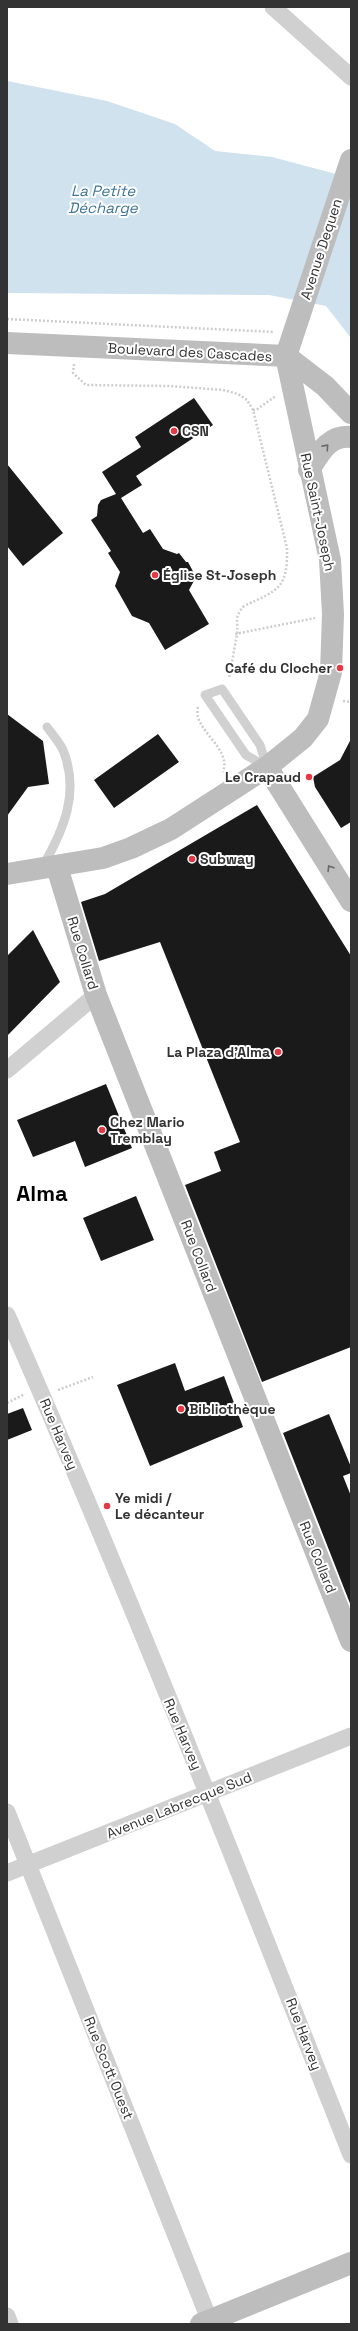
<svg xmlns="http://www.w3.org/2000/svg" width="358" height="2331" font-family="'Space Grotesk',sans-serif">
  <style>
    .water { fill: #cfe2ee }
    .building { fill: #1a1a1a }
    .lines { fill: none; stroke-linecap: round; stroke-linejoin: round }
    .path { stroke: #cdcdcd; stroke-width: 2.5; stroke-dasharray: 2 2; stroke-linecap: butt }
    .lane { stroke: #d0d0d0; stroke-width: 9 }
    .street { stroke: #d0d0d0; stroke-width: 17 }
    .secondary { stroke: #bdbdbd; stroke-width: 22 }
    .oneway { stroke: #6a6a6a }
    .poi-dot { fill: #e63946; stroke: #fff; stroke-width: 1.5 }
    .labels { text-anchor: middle; stroke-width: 4; stroke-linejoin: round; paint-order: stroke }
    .street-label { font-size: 14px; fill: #333; stroke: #fff }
    .poi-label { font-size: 14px; font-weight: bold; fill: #333; stroke: #fff; text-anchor: start }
    .water-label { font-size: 15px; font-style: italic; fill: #3f7597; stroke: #fff }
    .town-label { font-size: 22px; font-weight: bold; fill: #000; stroke: #fff }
  </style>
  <rect width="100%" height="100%" fill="#fff"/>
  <path class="water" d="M 7,81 L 107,101 L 175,124 L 215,151 L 272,157 L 351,178 L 351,338 L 326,306 L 269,295 L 7,293 Z"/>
  <path class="building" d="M 194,398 L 213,425 L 136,476 L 142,485 L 121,498 L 143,533 L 150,529 L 163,549 L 177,554 L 179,553 L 186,562 L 188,562 L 196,577 L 189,590 L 209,624 L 165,650 L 149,623 L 132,616 L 115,586 L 120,572 L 108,553 L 111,551 L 91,520 L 97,516 L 98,505 L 101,500 L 116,494 L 102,472 L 141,447 L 135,437 Z
    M 7,464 L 63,533 L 23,566 L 7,546 Z
    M 7,714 L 43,741 L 49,784 L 28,787 L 7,816 Z
    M 158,734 L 179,762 L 114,808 L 94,780 Z
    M 351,739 L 351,822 L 341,828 L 315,787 L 313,777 L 340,760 Z
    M 257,805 L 351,956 L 351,1347 L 262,1382 L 185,1185 L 221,1171 L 214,1152 L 240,1142 L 160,942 L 99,961 L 81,902 L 105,894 Z
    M 33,930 L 60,982 L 7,1036 L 7,956 Z
    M 106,1084 L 132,1148 L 85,1167 L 75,1141 L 33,1157 L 17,1120 Z
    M 136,1196 L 154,1240 L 101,1261 L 83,1218 Z
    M 175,1363 L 185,1391 L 224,1376 L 243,1427 L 150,1466 L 117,1385 Z
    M 23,1408 L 32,1430 L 7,1440 L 7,1414 Z
    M 329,1414 L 351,1467 L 351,1473 L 343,1476 L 351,1496 L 351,1606 L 283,1433 Z"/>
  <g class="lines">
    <path class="path" d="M 7,319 L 274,332
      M 74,364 L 73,373 L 86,385 L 170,386 L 223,390 L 238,394 L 247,400 L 253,410 L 287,548 C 288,589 278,590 244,606 C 233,618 239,622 237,635 C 234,649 232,664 229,678
      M 253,410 L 256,410 L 276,396
      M 235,634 L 315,618
      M 343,701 L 351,702
      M 198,707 C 192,730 232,747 223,772
      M 58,1390 L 93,1377
      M 7,1403 L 25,1394"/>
    <path class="lane" d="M 222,689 L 260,745 L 267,767 L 246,755 L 205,695 Z
      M 43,866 C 64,829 80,792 63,750 C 59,742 52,734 47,727"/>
    <path class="street" d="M 273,7 L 351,77
      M 7,1070 L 96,995
      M 7,1315 C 129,1592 240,1874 351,2155
      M 7,1812 L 211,2324
      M 7,1873 L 351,1736
      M 7,2316 L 10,2324"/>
    <path class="secondary" d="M 7,343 L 286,356 L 325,386 L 351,413
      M 309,470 C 320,453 328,435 351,437
      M 267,767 L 351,901
      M 57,867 L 96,995 L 351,1641
      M 7,874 L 103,858 L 131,848 L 171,829 L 267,767 L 303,738 L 318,719 L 331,672 L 333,614 L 330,560 L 286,356 L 351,160
      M 201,2324 L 351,2263"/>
  </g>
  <defs><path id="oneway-chevron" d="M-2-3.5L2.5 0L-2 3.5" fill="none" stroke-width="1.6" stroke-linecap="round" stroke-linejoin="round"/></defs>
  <g class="oneway">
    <use href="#oneway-chevron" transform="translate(326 447) rotate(-48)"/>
    <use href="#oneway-chevron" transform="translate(330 868) rotate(-122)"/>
  </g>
  <g class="poi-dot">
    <circle cx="174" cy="431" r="4"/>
    <circle cx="155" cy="575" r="4"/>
    <circle cx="340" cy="668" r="4"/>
    <circle cx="309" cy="777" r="4"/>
    <circle cx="192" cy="859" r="4"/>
    <circle cx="278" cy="1052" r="4"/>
    <circle cx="102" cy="1130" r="4"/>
    <circle cx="181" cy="1409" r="4"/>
    <circle cx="107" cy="1506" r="4"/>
  </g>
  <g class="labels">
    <g class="street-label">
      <text transform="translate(321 249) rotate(-72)" y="5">Avenue Dequen</text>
      <text transform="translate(190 352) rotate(3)" y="5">Boulevard des Cascades</text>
      <text transform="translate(318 512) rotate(78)" y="5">Rue Saint-Joseph</text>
      <text transform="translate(83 953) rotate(73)" y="5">Rue Collard</text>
      <text transform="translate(199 1256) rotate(69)" y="5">Rue Collard</text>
      <text transform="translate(59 1434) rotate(67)" y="5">Rue Harvey</text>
      <text transform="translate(318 1557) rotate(68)" y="5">Rue Collard</text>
      <text transform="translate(183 1734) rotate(67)" y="5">Rue Harvey</text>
      <text transform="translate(179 1805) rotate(-22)" y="5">Avenue Labrecque Sud</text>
      <text transform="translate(304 2034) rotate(69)" y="5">Rue Harvey</text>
      <text transform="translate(109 2068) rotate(68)" y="5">Rue Scott Ouest</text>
    </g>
    <g class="poi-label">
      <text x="182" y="436">CSN</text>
      <text x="163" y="580">Église St-Joseph</text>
      <text x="332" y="673" text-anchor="end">Café du Clocher</text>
      <text x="301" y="782" text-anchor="end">Le Crapaud</text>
      <text x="200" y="864">Subway</text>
      <text x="270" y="1057" text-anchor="end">La Plaza d'Alma</text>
      <text x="110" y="1127">Chez Mario<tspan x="110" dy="16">Tremblay</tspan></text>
      <text x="189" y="1414">Bibliothèque</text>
      <text x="115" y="1503">Ye midi /<tspan x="115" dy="16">Le décanteur</tspan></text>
    </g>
    <g class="water-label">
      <text x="103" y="196">La Petite<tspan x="103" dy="17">Décharge</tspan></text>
    </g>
    <g class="town-label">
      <text x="42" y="1201">Alma</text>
    </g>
  </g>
  <rect width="358" height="2331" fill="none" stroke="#333333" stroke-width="16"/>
</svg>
